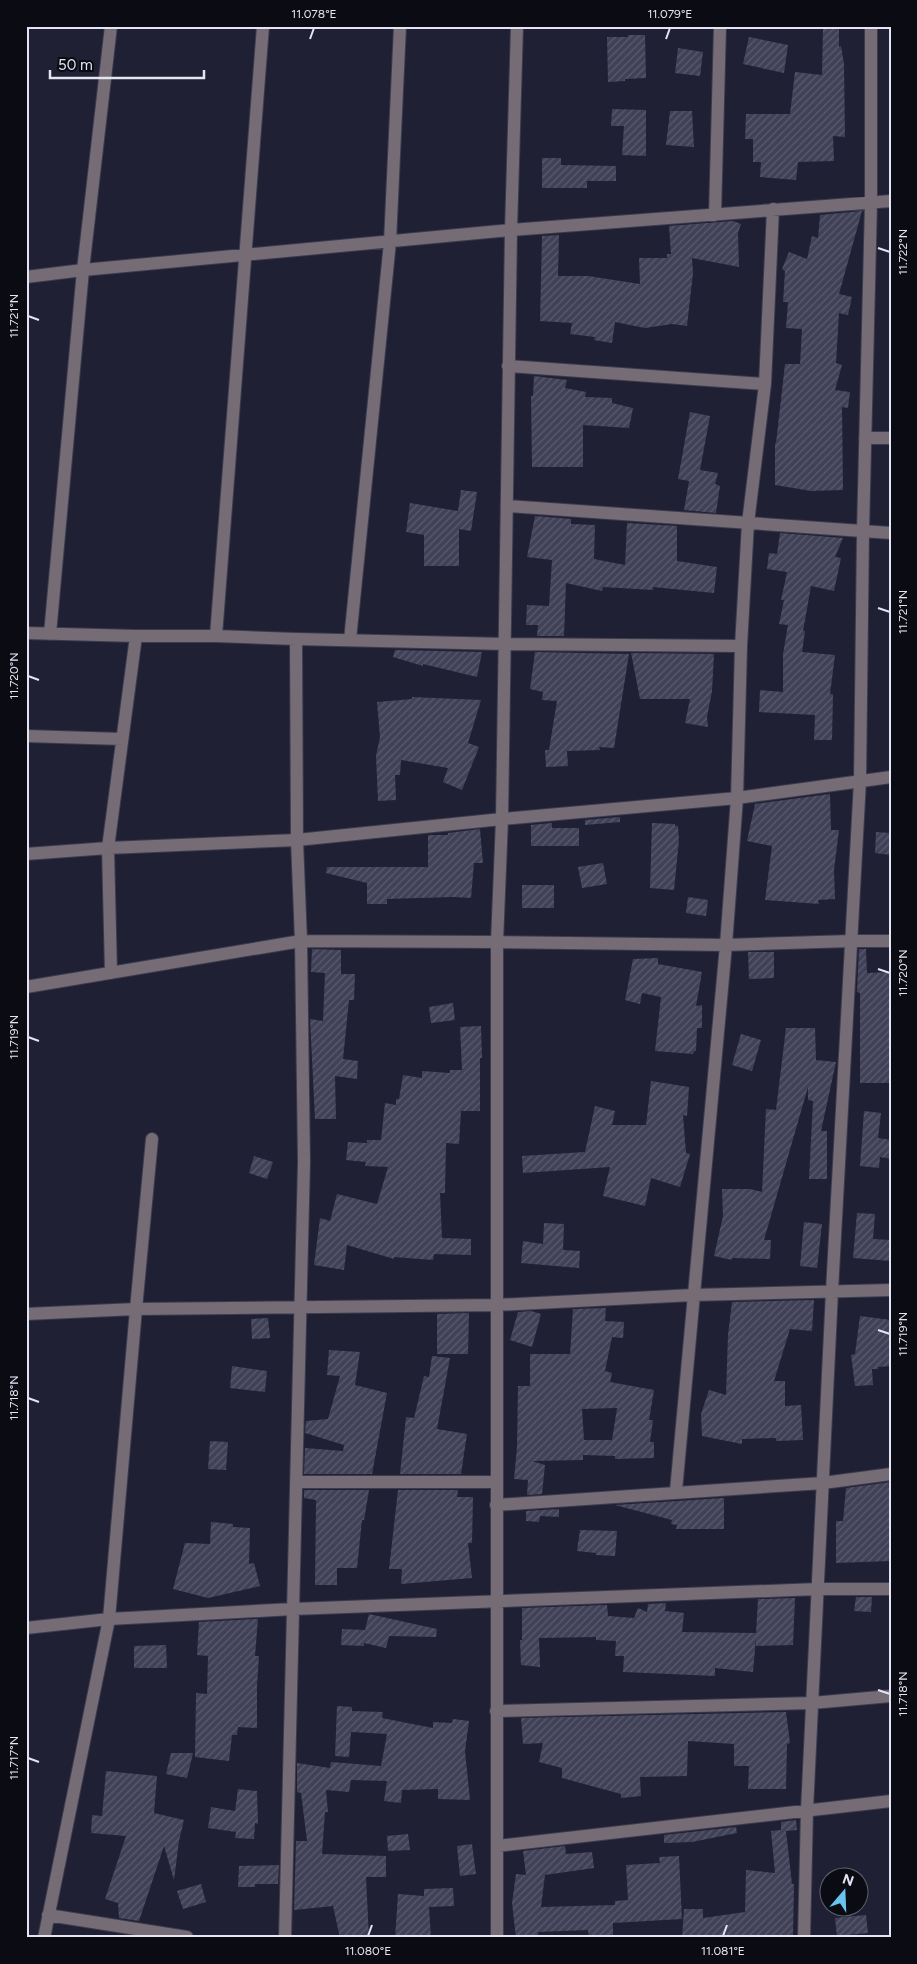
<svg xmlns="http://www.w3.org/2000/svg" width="917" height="1964" font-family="Figtree,sans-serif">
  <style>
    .building { fill: url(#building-hatch); fill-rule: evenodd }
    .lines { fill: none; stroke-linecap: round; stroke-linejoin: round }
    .minor-casing { stroke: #3b3b4f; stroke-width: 14 }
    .minor { stroke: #756c75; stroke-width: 12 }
    .ticks { fill: none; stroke: #e4e4f3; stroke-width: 2 }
    .neatline { fill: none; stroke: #e4e4f3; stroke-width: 2 }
    .ticks-label { font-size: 12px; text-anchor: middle; fill: #e4e4f3 }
  </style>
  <defs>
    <pattern id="building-hatch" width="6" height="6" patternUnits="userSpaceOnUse" patternTransform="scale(1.25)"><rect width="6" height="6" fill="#404057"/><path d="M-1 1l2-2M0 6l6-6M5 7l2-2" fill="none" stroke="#5b5b70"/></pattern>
  </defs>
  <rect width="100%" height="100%" fill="#202034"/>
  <path class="building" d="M 823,26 L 839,26 L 839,47 L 841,46 L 844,64 L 845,137 L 833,136 L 834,161 L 798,162 L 796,180 L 760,177 L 761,162 L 753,162 L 753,139 L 745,139 L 746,114 L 790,114 L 795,72 L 822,75 Z
    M 628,35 L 645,35 L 646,78 L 625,79 L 625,81 L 608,82 L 607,37 L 628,37 Z
    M 749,37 L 788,45 L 784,73 L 743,64 Z
    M 678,48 L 703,52 L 700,76 L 675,73 Z
    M 612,109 L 646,110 L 646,156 L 622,155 L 624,126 L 611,126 Z
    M 670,111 L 692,111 L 694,147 L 666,145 Z
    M 542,158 L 561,158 L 561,165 L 616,166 L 616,181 L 587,181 L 587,188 L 542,188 Z
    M 862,211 L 839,294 L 852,297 L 848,315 L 839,313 L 836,363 L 842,365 L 835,390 L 850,392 L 848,408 L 842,407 L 843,490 L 811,491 L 775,485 L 775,443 L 776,443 L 785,364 L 800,364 L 802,329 L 786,328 L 788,302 L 783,302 L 785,271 L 782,269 L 789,252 L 807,259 L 812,236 L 818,238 L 820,215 Z
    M 733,221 L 741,224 L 738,233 L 739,267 L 692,258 L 693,273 L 687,326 L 672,324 L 645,328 L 615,322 L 612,343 L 594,340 L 595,337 L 570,334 L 572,323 L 540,321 L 542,236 L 559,235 L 558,276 L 588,276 L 640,284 L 639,258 L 667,258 L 667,254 L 671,254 L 669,226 Z
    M 534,376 L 567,380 L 565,388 L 586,392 L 585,397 L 612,398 L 612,403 L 633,408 L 629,428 L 583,425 L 583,467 L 532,467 L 531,396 L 533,396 Z
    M 690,412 L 710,416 L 700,470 L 718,473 L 715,484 L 720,486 L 716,513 L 684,510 L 689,481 L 678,479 Z
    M 461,490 L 477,492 L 471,531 L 459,529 L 459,566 L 424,566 L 424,535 L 406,532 L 410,503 L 458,511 Z
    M 535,516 L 571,519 L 571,524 L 595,525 L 594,559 L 625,565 L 627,523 L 677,526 L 677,561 L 717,567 L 714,593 L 653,587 L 653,590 L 603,587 L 602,591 L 566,583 L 564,636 L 537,636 L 538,625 L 526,625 L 527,605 L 549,606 L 552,560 L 527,557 Z
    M 780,533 L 843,538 L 835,557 L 841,558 L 834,591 L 811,586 L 803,631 L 805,631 L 802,652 L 835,655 L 830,694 L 833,694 L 832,740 L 814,740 L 815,715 L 759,712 L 760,690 L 783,692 L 783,654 L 788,625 L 779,624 L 784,600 L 781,600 L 787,572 L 767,569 L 769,553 L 777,554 Z
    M 395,650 L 482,652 L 477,677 L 423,664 L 423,666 L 393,657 Z
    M 535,652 L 629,654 L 614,748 L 599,747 L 600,750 L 567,751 L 568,766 L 546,767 L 545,750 L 549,750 L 557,701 L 542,700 L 543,692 L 530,689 Z
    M 631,653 L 714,654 L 712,691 L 707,717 L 708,727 L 685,723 L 690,699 L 640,699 Z
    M 412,697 L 481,700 L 468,743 L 479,747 L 462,790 L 443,782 L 448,768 L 401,760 L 400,775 L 395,775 L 396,800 L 378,801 L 376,756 L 380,737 L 377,702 L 412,699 Z
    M 830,794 L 831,830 L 839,830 L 834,870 L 835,899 L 818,900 L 819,904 L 765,900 L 772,846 L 747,841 L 755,804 Z
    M 620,817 L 620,822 L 585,825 L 585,820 Z
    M 552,823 L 552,828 L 579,828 L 579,846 L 531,846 L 531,825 Z
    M 652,823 L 675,824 L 675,826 L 678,826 L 679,840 L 674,890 L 650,888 Z
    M 480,829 L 483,863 L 474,863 L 471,898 L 454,897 L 387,899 L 387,904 L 367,904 L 367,883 L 326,873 L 327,867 L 428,867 L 428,835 L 448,835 L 448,833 Z
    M 876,832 L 891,833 L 891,855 L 875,853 Z
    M 603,863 L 607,884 L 582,888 L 578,867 Z
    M 522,885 L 554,885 L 554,908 L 522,908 Z
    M 688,897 L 708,900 L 706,916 L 686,913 Z
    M 312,949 L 341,950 L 341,974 L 355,974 L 354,1000 L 349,1000 L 343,1059 L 358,1061 L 357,1079 L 335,1076 L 336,1119 L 315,1119 L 310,1019 L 323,1021 L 325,973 L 311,972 Z
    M 859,949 L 866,949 L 867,973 L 891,972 L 891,1083 L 860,1083 L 860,993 L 857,992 Z
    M 748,952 L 774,952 L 774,978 L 749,979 Z
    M 658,958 L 658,964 L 702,972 L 696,1006 L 702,1005 L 702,1028 L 697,1028 L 696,1051 L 694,1051 L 693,1054 L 655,1051 L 661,997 L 642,993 L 640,1004 L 625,1000 L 633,959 Z
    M 453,1003 L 455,1020 L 431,1023 L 429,1007 Z
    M 481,1026 L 482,1058 L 480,1058 L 480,1111 L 461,1111 L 459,1144 L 446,1143 L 445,1193 L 440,1193 L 442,1238 L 471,1239 L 471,1255 L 434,1254 L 433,1260 L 394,1257 L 394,1259 L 347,1245 L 344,1270 L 314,1265 L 320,1218 L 330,1221 L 337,1194 L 377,1204 L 388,1167 L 365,1166 L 366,1162 L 346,1160 L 348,1142 L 367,1143 L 367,1140 L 381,1140 L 385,1103 L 396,1105 L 396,1099 L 399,1099 L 403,1075 L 422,1078 L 422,1071 L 450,1073 L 450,1070 L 462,1070 L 460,1027 Z
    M 786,1028 L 815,1028 L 816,1060 L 836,1062 L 821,1131 L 827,1131 L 827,1179 L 809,1179 L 813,1101 L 808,1100 L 808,1087 L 764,1240 L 771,1240 L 770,1259 L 732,1258 L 732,1260 L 714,1256 L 723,1216 L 722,1189 L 750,1189 L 762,1192 L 766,1109 L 776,1110 Z
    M 741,1034 L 761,1040 L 752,1071 L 732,1065 Z
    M 651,1081 L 689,1087 L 687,1116 L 683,1115 L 686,1153 L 690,1154 L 680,1187 L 651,1178 L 645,1206 L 603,1196 L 610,1167 L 523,1173 L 522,1156 L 585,1152 L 595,1106 L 615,1111 L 612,1125 L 646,1125 Z
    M 864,1111 L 881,1113 L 878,1138 L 891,1140 L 891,1159 L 880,1157 L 879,1168 L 860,1166 Z
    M 254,1156 L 273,1162 L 267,1179 L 249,1173 Z
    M 857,1213 L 875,1214 L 873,1239 L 891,1240 L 891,1261 L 853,1258 Z
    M 804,1222 L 822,1224 L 817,1268 L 800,1266 Z
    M 544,1223 L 564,1224 L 563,1250 L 580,1251 L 579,1268 L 521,1263 L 523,1241 L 543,1244 Z
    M 814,1300 L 812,1331 L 790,1329 L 774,1381 L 785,1381 L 785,1406 L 801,1405 L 803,1440 L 776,1441 L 776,1438 L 742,1439 L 742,1444 L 702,1436 L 701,1414 L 709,1390 L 726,1395 L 728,1335 L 732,1302 Z
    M 606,1308 L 605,1321 L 624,1322 L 623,1338 L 612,1337 L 605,1371 L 612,1373 L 610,1382 L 654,1390 L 649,1420 L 653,1420 L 650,1442 L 654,1442 L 654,1458 L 615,1459 L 615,1456 L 583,1455 L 583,1460 L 532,1461 L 545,1465 L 542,1494 L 527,1495 L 528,1480 L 514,1479 L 517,1447 L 518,1386 L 530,1386 L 530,1354 L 570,1354 L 573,1309 ZM 617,1408 L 612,1440 L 584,1440 L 582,1409 Z
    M 531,1311 L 541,1314 L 532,1347 L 510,1340 L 518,1312 Z
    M 469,1313 L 468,1354 L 437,1354 L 437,1314 Z
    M 860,1316 L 891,1320 L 891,1366 L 878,1367 L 878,1369 L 872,1369 L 873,1385 L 855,1386 L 851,1355 L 855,1354 Z
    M 268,1318 L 270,1338 L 252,1339 L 251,1319 Z
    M 329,1350 L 360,1352 L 355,1385 L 387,1393 L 372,1474 L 304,1474 L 305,1448 L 343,1451 L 344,1445 L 305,1433 L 306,1421 L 328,1419 L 340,1376 L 327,1375 Z
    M 432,1356 L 450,1358 L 437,1429 L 467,1434 L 461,1474 L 400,1474 L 406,1417 L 414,1418 L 424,1376 L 429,1377 Z
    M 232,1366 L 267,1371 L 265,1392 L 230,1388 Z
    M 210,1441 L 228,1442 L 226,1470 L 208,1469 Z
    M 891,1482 L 891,1561 L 836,1563 L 836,1521 L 843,1521 L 846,1488 Z
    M 304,1490 L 369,1490 L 364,1520 L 362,1520 L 357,1568 L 337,1568 L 337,1585 L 315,1585 L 316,1500 L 304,1498 Z
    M 398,1490 L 458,1490 L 457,1497 L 473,1497 L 472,1543 L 468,1543 L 472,1578 L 401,1584 L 402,1569 L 389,1569 Z
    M 724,1498 L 724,1529 L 676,1529 L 677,1525 L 671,1524 L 672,1520 L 615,1505 Z
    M 559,1509 L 559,1517 L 540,1516 L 539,1522 L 526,1521 L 526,1511 Z
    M 211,1522 L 233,1524 L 233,1527 L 250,1528 L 249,1564 L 254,1563 L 260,1586 L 208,1598 L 173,1589 L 185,1543 L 210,1544 Z
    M 580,1530 L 617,1531 L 615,1556 L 596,1555 L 596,1553 L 577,1551 Z
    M 856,1597 L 872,1597 L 871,1612 L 854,1611 Z
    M 795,1598 L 793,1645 L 756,1646 L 756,1638 L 753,1672 L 715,1668 L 715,1676 L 623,1672 L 624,1656 L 615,1656 L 616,1641 L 596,1640 L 596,1637 L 539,1638 L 540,1667 L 521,1665 L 520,1640 L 522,1640 L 522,1608 L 607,1605 L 608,1616 L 634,1618 L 638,1608 L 647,1612 L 648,1604 L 666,1603 L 665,1611 L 684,1613 L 682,1632 L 756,1633 L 758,1599 Z
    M 369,1614 L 437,1629 L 436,1637 L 389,1636 L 386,1648 L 364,1643 L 364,1646 L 341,1645 L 342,1629 L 365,1630 Z
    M 258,1619 L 255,1656 L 259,1656 L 257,1686 L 257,1728 L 238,1727 L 237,1735 L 232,1735 L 229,1761 L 195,1757 L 196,1693 L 207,1694 L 208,1656 L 197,1655 L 199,1622 Z
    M 166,1645 L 167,1668 L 134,1668 L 134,1646 Z
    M 337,1706 L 352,1707 L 352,1711 L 383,1712 L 382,1718 L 433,1728 L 433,1722 L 452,1723 L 453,1719 L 469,1721 L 465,1751 L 470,1800 L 438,1799 L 438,1789 L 402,1790 L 401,1803 L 384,1801 L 387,1781 L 351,1780 L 349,1792 L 326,1790 L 328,1812 L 325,1812 L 322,1854 L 386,1856 L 386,1877 L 366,1877 L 369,1938 L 340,1938 L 333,1906 L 294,1910 L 296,1841 L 307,1841 L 301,1793 L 297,1792 L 297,1763 L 330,1768 L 331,1762 L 381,1766 L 387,1734 L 351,1732 L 349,1757 L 335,1756 Z
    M 786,1712 L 790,1743 L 787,1744 L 786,1789 L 748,1789 L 749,1766 L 734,1766 L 734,1744 L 688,1741 L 687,1776 L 640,1777 L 641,1796 L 621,1798 L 621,1794 L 562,1778 L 562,1768 L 539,1762 L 543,1743 L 523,1744 L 521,1718 Z
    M 171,1753 L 193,1753 L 187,1778 L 166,1774 Z
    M 106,1771 L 157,1776 L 154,1813 L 184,1820 L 179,1841 L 174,1880 L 164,1846 L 139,1921 L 119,1918 L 118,1903 L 105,1899 L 126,1836 L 91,1833 L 92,1815 L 102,1816 Z
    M 238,1789 L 257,1791 L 258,1824 L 255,1823 L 254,1839 L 235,1838 L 236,1832 L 208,1828 L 211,1807 L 235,1811 Z
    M 796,1820 L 797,1830 L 786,1831 L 792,1884 L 794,1884 L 793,1938 L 682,1938 L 684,1909 L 703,1909 L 703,1918 L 745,1912 L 746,1870 L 775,1873 L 771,1831 L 781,1830 L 781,1822 Z
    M 736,1827 L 737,1833 L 692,1842 L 664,1843 L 664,1835 Z
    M 408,1834 L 410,1850 L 388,1851 L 387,1836 Z
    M 472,1844 L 476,1874 L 460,1876 L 457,1846 Z
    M 565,1846 L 566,1854 L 592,1852 L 594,1868 L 545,1875 L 541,1907 L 615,1905 L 615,1901 L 628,1900 L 626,1865 L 660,1863 L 659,1857 L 679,1856 L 682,1919 L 613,1923 L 613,1938 L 589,1938 L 588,1930 L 538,1932 L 539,1938 L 516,1938 L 512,1903 L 516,1874 L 526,1875 L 523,1851 Z
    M 279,1865 L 278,1884 L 255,1884 L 255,1887 L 238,1887 L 239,1866 Z
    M 201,1884 L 206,1902 L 183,1909 L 177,1891 Z
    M 453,1888 L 454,1906 L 429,1907 L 431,1938 L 395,1938 L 398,1894 L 424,1896 L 424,1889 Z
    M 866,1915 L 868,1933 L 837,1936 L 835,1918 Z"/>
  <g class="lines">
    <g class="minor-casing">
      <path id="minor" d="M 517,26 L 511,230 L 891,201
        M 715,215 L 720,26
        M 26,277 L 83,270 L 511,230 L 502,819 L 497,942 L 497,1938
        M 508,366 L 765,384
        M 865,438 L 891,438
        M 507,506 L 891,533
        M 26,633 L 136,636 L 216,636 L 296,639 L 505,644 L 741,646
        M 50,634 L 83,270 L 111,26
        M 216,636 L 263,26
        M 350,640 L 390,242 L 400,26
        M 26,736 L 122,739
        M 26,854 L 108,848 L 297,840 L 502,819 L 737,798 L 891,777
        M 111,973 L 108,848 L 136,636
        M 26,987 L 301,941 L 497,942 L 726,945 L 851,941 L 891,941
        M 26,1314 L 136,1309 L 152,1139
        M 296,1482 L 496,1482
        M 676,1491 L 726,945 L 737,798 L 741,646 L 748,523 L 765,384 L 773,209
        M 496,1505 L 823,1483 L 891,1474
        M 26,1628 L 109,1619 L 293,1609 L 818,1589 L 891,1589
        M 496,1711 L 812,1703 L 891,1696
        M 497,1846 L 891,1801
        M 48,1915 L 187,1937
        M 44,1938 L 109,1619 L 136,1309 L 496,1305 L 693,1295 L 891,1290
        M 285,1938 L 304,1162 L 301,941 L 297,840 L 296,639
        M 804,1938 L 807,1810 L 832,1291 L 860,781 L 863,531 L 871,203 L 871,26"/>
    </g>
    <use href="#minor" class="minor"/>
  </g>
  <path class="ticks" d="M 310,39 L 314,28M 666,39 L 670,28M 878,248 L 890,252M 28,316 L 39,320M 878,608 L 890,612M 28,676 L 39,680M 878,969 L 890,973M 28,1037 L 39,1041M 878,1330 L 890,1334M 28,1398 L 39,1402M 878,1690 L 890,1694M 28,1758 L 39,1762M 368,1936 L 372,1925M 723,1936 L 727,1925"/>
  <rect width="917" height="1964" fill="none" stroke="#0b0b14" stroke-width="55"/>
  <g transform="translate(844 1892) rotate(19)"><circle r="24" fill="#0b0b14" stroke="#62626d"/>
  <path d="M0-4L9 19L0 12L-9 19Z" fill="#69c3f1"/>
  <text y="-8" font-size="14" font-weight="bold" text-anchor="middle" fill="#e4e4f3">N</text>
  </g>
  <path d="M50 70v8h154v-8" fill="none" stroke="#e4e4f3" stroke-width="2.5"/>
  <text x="58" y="70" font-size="15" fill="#e4e4f3" stroke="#0b0b14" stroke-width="4" paint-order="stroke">50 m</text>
  <rect x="28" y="28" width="862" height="1908" class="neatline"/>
  <g class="ticks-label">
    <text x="314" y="18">11.078°E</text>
    <text x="670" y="18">11.079°E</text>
    <text transform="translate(903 252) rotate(-90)" y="4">11.722°N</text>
    <text transform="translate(14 316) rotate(-90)" y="4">11.721°N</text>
    <text transform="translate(903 612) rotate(-90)" y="4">11.721°N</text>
    <text transform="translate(14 676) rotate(-90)" y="4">11.720°N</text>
    <text transform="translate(903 973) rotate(-90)" y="4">11.720°N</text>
    <text transform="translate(14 1037) rotate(-90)" y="4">11.719°N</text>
    <text transform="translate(903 1334) rotate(-90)" y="4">11.719°N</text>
    <text transform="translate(14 1398) rotate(-90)" y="4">11.718°N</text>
    <text transform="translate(903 1694) rotate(-90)" y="4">11.718°N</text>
    <text transform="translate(14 1758) rotate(-90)" y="4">11.717°N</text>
    <text x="368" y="1955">11.080°E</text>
    <text x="723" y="1955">11.081°E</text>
  </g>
</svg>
